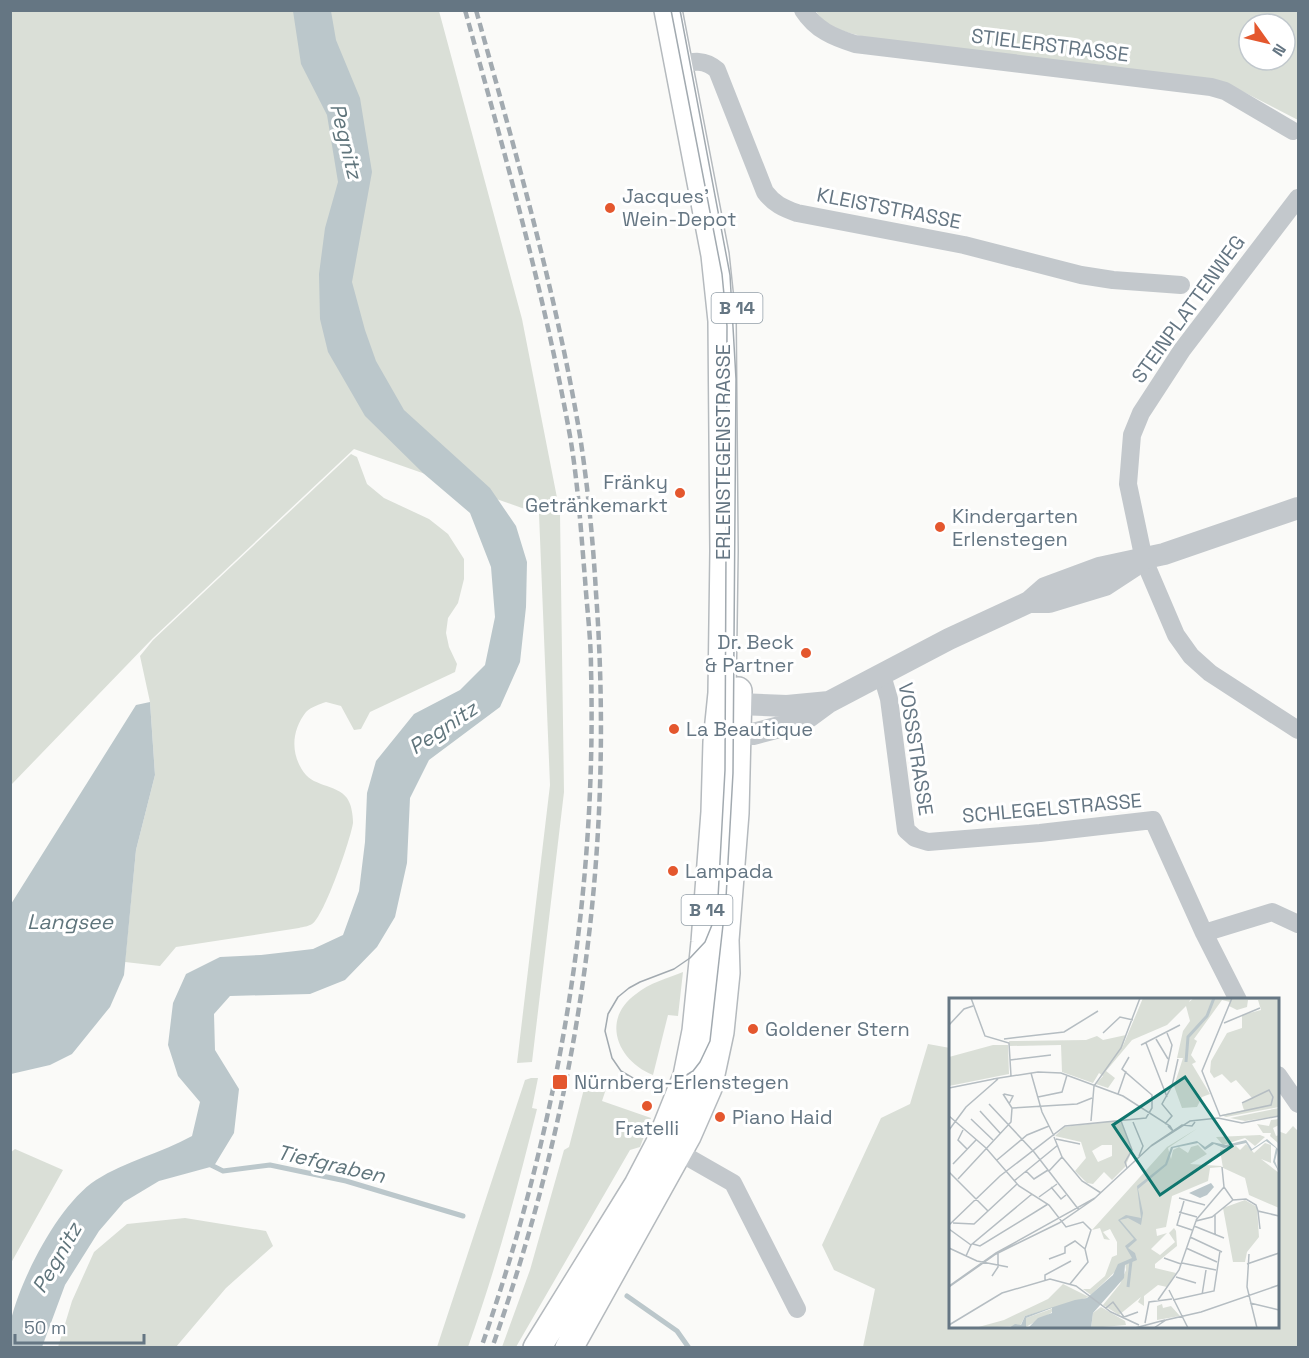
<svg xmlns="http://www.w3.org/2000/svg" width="1309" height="1358" font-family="'Space Grotesk',sans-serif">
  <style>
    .green { fill: #dadfd7; fill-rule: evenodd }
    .water { fill: #bbc7cb }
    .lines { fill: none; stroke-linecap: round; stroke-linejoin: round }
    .stream { stroke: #bbc7cb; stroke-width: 5 }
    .primary-casing { stroke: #b5babe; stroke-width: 30 }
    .minor { stroke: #c3c8cc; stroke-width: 18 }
    .tertiary { stroke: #c3c8cc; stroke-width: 22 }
    .primary { stroke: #fff; stroke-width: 27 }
    .tram { stroke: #a2aab0; stroke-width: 1.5 }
    .rail { stroke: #a2aab0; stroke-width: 4.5; stroke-dasharray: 9 4.5; stroke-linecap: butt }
    .poi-dot { fill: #e4572e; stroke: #fff; stroke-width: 2 }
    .labels { text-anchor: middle; stroke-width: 6; stroke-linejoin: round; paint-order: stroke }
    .shield { fill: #fff; stroke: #939fa8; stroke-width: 1.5 }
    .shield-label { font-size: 18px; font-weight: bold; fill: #657683 }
    .street-label { font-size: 20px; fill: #657683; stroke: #fff }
    .poi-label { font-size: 20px; fill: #657683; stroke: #fff; text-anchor: start }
    .water-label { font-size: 21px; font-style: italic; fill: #60757c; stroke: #fff }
    .inset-river { fill: none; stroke: #bbc7cb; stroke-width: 3 }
    .inset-road { fill: none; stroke: #b5bdc2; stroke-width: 1.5 }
    .view { fill: #0f766e; fill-opacity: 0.15; stroke: #0f766e; stroke-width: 3 }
    .inset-edge { fill: none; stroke: #657683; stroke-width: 3 }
  </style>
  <rect width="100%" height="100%" fill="#fafaf8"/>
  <path class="green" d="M 11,11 L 439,11 L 522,319 L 560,513 L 564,792 L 532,1062 L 517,1063 L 550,785 L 539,514 L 354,449 L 153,638 L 11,785 Z
    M 816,11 L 1298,11 L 1298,120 L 1232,86 L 869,38 C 851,33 825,29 816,11 ZM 1249,24 L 1285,24 L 1285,60 L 1249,60 Z
    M 351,454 L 357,457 L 367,484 L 384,498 L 429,519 L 448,534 L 464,559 L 464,579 L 458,603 L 448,618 L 446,633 L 449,647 L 457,664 L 455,672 L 370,712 L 361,729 L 354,730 L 341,706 L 326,702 C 320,704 311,707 306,712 C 291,731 290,756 306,775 C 318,788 344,785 350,804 C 352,809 353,818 353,823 C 351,838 324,917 312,924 C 309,926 303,927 299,928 L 176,947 L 160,966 L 125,962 L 136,850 L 155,775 L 150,702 L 140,656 L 153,640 Z
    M 683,972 L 678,1016 L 668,1015 L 653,1075 C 618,1061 600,1020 636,994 C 649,983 668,978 683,972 Z
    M 928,1044 L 950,1048 L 950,1326 L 1278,1326 L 1278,1131 L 1286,1134 L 1293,1126 L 1298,1131 L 1298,1347 L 863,1347 L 875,1289 L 834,1270 L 822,1245 L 881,1118 L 910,1104 Z
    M 531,1078 L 538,1078 L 532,1108 L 537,1109 C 517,1190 496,1269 468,1347 L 437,1347 L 525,1080 Z
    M 585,1085 L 607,1086 L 602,1101 L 651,1118 L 640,1147 L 630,1150 L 516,1347 L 502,1347 L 530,1270 L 564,1150 L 569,1147 Z
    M 15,1149 L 63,1170 L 11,1263 L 10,1153 Z
    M 185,1218 L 266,1231 L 273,1246 L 226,1288 L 176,1347 L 58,1347 L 72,1301 L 94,1252 L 127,1224 Z"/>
  <path class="water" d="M 293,11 L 331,11 L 336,40 L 360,98 L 372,172 L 352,282 L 365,330 L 376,361 L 404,410 L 490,488 L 516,526 L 527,562 L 526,607 L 520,662 L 500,707 L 429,760 L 410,798 L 407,863 L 395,917 L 377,947 L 345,980 L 310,994 L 230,996 L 214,1014 L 215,1050 L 239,1089 L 234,1133 L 214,1166 L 159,1181 L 124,1202 L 99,1231 L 65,1285 L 42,1347 L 11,1347 C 10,1339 9,1329 11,1320 C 21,1278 59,1204 96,1180 C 126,1161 161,1153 192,1136 L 200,1102 L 178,1076 L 168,1045 L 173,1003 L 186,974 L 220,957 L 261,955 L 313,949 L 343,935 L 359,891 L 365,842 L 367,793 L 376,761 L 414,714 L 460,690 L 485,665 L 495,617 L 491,567 L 470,513 L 423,473 L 365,416 L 328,352 L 320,319 L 319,274 L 325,228 L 338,182 L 327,115 L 301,64 Z
    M 150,702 L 155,775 L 136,850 L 124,975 L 110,1007 L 72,1054 L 50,1065 L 11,1074 L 11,904 L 136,705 Z"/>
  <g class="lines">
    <path class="stream" d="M 209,1164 L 223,1171 L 270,1165 L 346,1181 L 463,1216
      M 627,1296 L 677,1331 L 689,1348"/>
    <g class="primary-casing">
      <path id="primary" d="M 537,1348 L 638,1185 L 661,1141 L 687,1076 L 696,1031 L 705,942 L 715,812 L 717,742 L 722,693 L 724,551 L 722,321 L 715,255 L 668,10
        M 569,1348 L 687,1136 L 708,1088 L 720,1032 L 726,973 L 725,940 L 735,813 L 738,691"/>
    </g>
    <path class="minor" d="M 803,10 C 816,30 833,37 855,44 L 1211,87 L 1225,91 L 1293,131
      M 678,65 C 693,61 705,59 717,70 L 765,192 C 774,204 783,208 797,213 L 964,245 L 1081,275 L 1113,280 L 1181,285
      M 1298,198 L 1182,350 L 1141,413 L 1132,435 L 1128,484 L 1144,560 L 1176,635 L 1191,656 L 1210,673 L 1298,730
      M 882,675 L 889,699 L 906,830 L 915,838 L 928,842 L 1040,833 L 1153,820 L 1204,933 L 1238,1000
      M 1204,933 L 1272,912 L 1298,924
      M 1278,1075 L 1298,1104
      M 670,1147 L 733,1183 L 797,1309"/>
    <path class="tertiary" d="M 1031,602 L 1049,602 L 1105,585 L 1134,566
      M 829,702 L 787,706 L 738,704 L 725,711 L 720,718 L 738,733 L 753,734 L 791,724 L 810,716 L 829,702 L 949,639 L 1029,602 L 1045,588 L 1099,568 L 1164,554 L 1298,508"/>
    <use href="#primary" class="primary"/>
    <path class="tram" d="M 671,10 L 722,274 L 727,326 L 725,770 L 718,898 L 714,920 L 705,942 L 690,958 L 674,969 L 640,982 L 629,988 L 618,997 L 608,1014 L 605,1031 L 612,1058 L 621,1071 L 638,1081 L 657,1086 L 672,1084 L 693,1071 L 700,1062 L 710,1041 L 726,898 L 733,773 L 736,379 L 730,275 L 680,10"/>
    <path class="rail" d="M 465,10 C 504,151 544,292 570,436 C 578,483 581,532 585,579 C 587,609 591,639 591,668 C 597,901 558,1128 481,1348
      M 476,10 C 515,151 556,292 580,436 C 588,488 593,541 596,593 C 615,853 579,1102 492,1348"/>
  </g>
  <g class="poi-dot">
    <circle cx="610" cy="208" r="6"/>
    <circle cx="680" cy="493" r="6"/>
    <circle cx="940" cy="527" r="6"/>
    <circle cx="806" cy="653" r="6"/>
    <circle cx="674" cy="729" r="6"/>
    <circle cx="673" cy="871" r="6"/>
    <circle cx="753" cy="1029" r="6"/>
    <rect x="552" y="1074" width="16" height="16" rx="3"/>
    <circle cx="647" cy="1106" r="6"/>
    <circle cx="720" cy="1117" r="6"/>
  </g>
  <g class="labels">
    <g class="shield">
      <rect x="711.5" y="293" width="51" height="30" rx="4.5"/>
      <rect x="681.5" y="895" width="51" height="30" rx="4.5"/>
    </g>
    <g class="shield-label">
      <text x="737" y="314">B 14</text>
      <text x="707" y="916">B 14</text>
    </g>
    <g class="street-label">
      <text transform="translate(1050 45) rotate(7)" y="7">STIELERSTRASSE</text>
      <text transform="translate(889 208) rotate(11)" y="7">KLEISTSTRASSE</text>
      <text transform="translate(1188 309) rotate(-54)" y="7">STEINPLATTENWEG</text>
      <text transform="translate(723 452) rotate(-90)" y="7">ERLENSTEGENSTRASSE</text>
      <text transform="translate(916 749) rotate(81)" y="7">VOSSSTRASSE</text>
      <text transform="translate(1052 808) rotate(-5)" y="7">SCHLEGELSTRASSE</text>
    </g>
    <g class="poi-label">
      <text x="622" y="203">Jacques'<tspan x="622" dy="23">Wein-Depot</tspan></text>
      <text x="668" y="489" text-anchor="end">Fränky<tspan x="668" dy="23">Getränkemarkt</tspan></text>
      <text x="952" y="523">Kindergarten<tspan x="952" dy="23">Erlenstegen</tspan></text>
      <text x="794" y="649" text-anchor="end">Dr. Beck<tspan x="794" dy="23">&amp; Partner</tspan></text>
      <text x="686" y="736">La Beautique</text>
      <text x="685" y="878">Lampada</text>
      <text x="765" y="1036">Goldener Stern</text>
      <text x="574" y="1089">Nürnberg-Erlenstegen</text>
      <text x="732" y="1124">Piano Haid</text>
      <text x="647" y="1135" text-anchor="middle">Fratelli</text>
    </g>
    <g class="water-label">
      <text transform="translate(346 141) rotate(76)" y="7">Pegnitz</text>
      <text transform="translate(443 728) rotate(-34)" y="7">Pegnitz</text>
      <text x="70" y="929">Langsee</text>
      <text transform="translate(331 1164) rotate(13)" y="7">Tiefgraben</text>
      <text transform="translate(57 1258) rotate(-60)" y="7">Pegnitz</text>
    </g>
  </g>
  <g transform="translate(949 998)">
    <rect width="330" height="330" fill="#fafaf8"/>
    <path d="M 194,0 L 242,0 L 240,4 L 245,0 L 330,0 L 330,109 L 277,119 L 272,117 L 295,112 L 293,106 L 303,100 L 287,82 L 282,85 L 273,76 L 265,80 L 261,74 L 262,63 L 278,35 L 293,30 L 293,17 L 312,12 L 309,2 L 299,2 L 298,9 L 288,12 L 280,8 L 281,4 L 273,2 L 245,41 L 248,43 L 242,57 L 247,64 L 243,66 L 261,96 L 253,99 L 248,109 L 233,110 L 225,88 L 234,60 L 228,60 L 234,33 L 241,23 L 237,8 L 218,27 L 183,42 L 157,73 L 166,80 L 159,90 L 147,86 L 154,78 L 150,75 L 144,85 L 113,74 L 112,47 L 61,48 L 60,43 L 137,42 L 148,38 L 154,42 L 177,37 L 173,50 ZM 44,47 L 59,47 L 60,76 L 0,88 L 0,59 ZM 330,110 L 330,118 L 296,123 L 281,120 ZM 330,121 L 330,127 L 324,130 L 327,138 L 330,137 L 330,146 L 321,138 L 322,135 L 314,135 L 308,126 L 320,128 L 322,122 ZM 171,122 L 183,153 L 176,169 L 163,182 L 155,174 L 144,186 L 138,185 L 126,173 L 137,160 L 132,144 L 106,138 L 115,129 ZM 153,147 L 163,147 L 163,158 L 149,164 L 143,153 ZM 249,130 L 219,150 L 222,161 L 224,152 L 230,149 L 239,155 L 242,149 L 249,147 L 258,156 L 241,166 L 272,168 L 274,170 L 271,152 L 287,148 L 291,152 L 297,146 L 305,155 L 316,145 L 322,147 L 322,165 L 312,161 L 330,175 L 330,210 L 300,197 L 296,180 L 272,169 L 261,170 L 259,183 L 223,198 L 217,229 L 207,231 L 208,238 L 218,235 L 202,251 L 211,257 L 226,244 L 220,235 L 225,230 L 227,233 L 228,248 L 206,266 L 206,270 L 227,275 L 218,289 L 209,287 L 195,298 L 195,308 L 189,304 L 192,299 L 170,317 L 154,307 L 171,286 L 177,272 L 176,264 L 142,297 L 134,291 L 141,291 L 156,278 L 163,259 L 168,257 L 168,244 L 161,231 L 154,234 L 161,242 L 155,241 L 151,230 L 143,232 L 218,149 ZM 311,137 L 316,139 L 306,148 L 296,140 L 274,147 L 267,139 ZM 296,202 L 308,209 L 310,239 L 298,254 L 296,264 L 284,264 L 274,210 ZM 114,286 L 140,299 L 76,318 L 71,328 L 26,330 L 55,322 L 99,301 ZM 213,306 L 214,310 L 222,308 L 231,318 L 208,322 L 208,308 ZM 152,309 L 176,323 L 177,327 L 142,330 L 144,315 ZM 105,310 L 102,315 L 75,330 L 77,320 Z" fill="#dadfd7" fill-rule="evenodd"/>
    <path d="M 318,141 L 329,151 L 326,163 L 330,174 L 324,164 L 327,150 L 317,143 L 302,153 L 297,145 L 275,150 L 265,146 L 256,152 L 249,145 L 224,150 L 218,167 L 189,191 L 194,215 L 192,227 L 179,220 L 171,222 L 188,242 L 179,250 L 186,255 L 188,262 L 176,267 L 175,280 L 144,315 L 142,330 L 79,330 L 89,320 L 103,315 L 103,310 L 77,320 L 77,330 L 60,330 L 66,326 L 72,327 L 76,318 L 126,302 L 138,300 L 164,277 L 169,266 L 183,260 L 176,248 L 185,241 L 169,222 L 177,217 L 192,220 L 188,188 L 216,166 L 222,149 L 248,143 L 256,149 L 263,144 L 277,147 L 297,142 L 303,151 ZM 262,185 L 265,189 L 258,197 L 251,200 L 240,195 Z" fill="#bbc7cb"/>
    <path class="inset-river" d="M 237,64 L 239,39 L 258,18 L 265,0M 179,289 L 182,263"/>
    <path class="inset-road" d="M 22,0 L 36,38 L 60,45 L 62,78M 283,0 L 253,73 L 271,118 L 322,107 L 324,99 L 320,92 L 293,105M 275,25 L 311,10M 0,27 L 15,11 L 24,8M 154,35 L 171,19 L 184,22M 55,41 L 115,34 L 149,13M 207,41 L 219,61M 197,45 L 218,99M 192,47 L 231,27M 61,62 L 102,57M 217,74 L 223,47 L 218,35M 82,75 L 93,114 L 105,138M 44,81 L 89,74 L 112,75 L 174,98 L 221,128 L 224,133 L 219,128M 0,90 L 45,81M 55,96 L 64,98 L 60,106M 169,96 L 177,73M 89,99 L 113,94 L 118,77M 40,106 L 85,154 L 130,212M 63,110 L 128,106 L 143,100M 31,113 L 51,135M 0,118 L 37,150 L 70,188 L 100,207 L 117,229 L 134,224 L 142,232 L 136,251 L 139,264 L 121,286M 22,121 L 44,142M 142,123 L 145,88 L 172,50 L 191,0M 172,123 L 183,152 L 176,164 L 178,170M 184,124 L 194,148 L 190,158M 216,126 L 223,118 L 213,106 L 223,88 L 229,61M 0,132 L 17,109 L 49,81M 14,132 L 9,142 L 18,151M 107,141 L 131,146M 113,159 L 133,183 L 152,195M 48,162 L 78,137 L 100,128M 4,166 L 27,142M 273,169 L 275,189 L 284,202M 77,173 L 85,181 L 99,172M 100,173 L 113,159 L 105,139M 0,174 L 39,213M 9,181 L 62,124 L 63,110 L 54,96M 65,183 L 109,147M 102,189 L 112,201 L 117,197M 90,199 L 108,186M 230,200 L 256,207M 235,203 L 228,227 L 243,232M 309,213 L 311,231M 230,214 L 248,219M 266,217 L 266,237M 247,222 L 275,189M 4,225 L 25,226 L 68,186M 0,227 L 51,178 L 116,128 L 197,120 L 203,110 L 203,97 L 173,71 L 180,59M 245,228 L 275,240M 0,231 L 22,247M 241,239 L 273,254M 24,246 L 31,248 L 99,206M 0,250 L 28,263 L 59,269M 237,250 L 268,264M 300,256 L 298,289 L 308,330M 17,258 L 22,247 L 83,196M 215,260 L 232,266M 100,261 L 116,255 L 116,249 L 126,243 L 136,251M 233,265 L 267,272M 298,266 L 330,255M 43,278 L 49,269 L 49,255M 227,279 L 247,285M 96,282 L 96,277 L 122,263M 0,288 L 47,255 L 146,200 L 203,147 L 233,127 L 243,128 L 246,124M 0,289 L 47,256 L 110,225 L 145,201 L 202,148 L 241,123 L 269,120 L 293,125 L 330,118M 220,292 L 239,330M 253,297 L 257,272M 209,302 L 230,272 L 247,223 L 263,219 L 284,202 L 297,201 L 307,207 L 309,213 L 330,218M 224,302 L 265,293 L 271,253M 301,305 L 330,312M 157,310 L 164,304 L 175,319 L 189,314M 196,325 L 200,304 L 223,301M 0,327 L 53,295 L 101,281 L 127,288 L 162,314 L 190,327M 186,330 L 216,322M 205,330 L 217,322 L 252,314 L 330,287"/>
    <path class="view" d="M 236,79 L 283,148 L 211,197 L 164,127 Z"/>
    <rect width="330" height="330" class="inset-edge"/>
  </g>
  <rect width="1309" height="1358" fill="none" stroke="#657683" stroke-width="24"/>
  <g transform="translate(1267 42) rotate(124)"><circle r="28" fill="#ffffff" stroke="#c1c8cd" stroke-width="1.5"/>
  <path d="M0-4.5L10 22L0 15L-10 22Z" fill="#e4572e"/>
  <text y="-9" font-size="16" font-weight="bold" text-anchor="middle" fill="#657683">N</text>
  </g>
  <path d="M15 1334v9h129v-9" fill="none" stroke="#657683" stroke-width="3"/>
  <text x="24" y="1334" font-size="18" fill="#657683" stroke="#ffffff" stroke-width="4.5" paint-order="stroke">50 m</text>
</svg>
